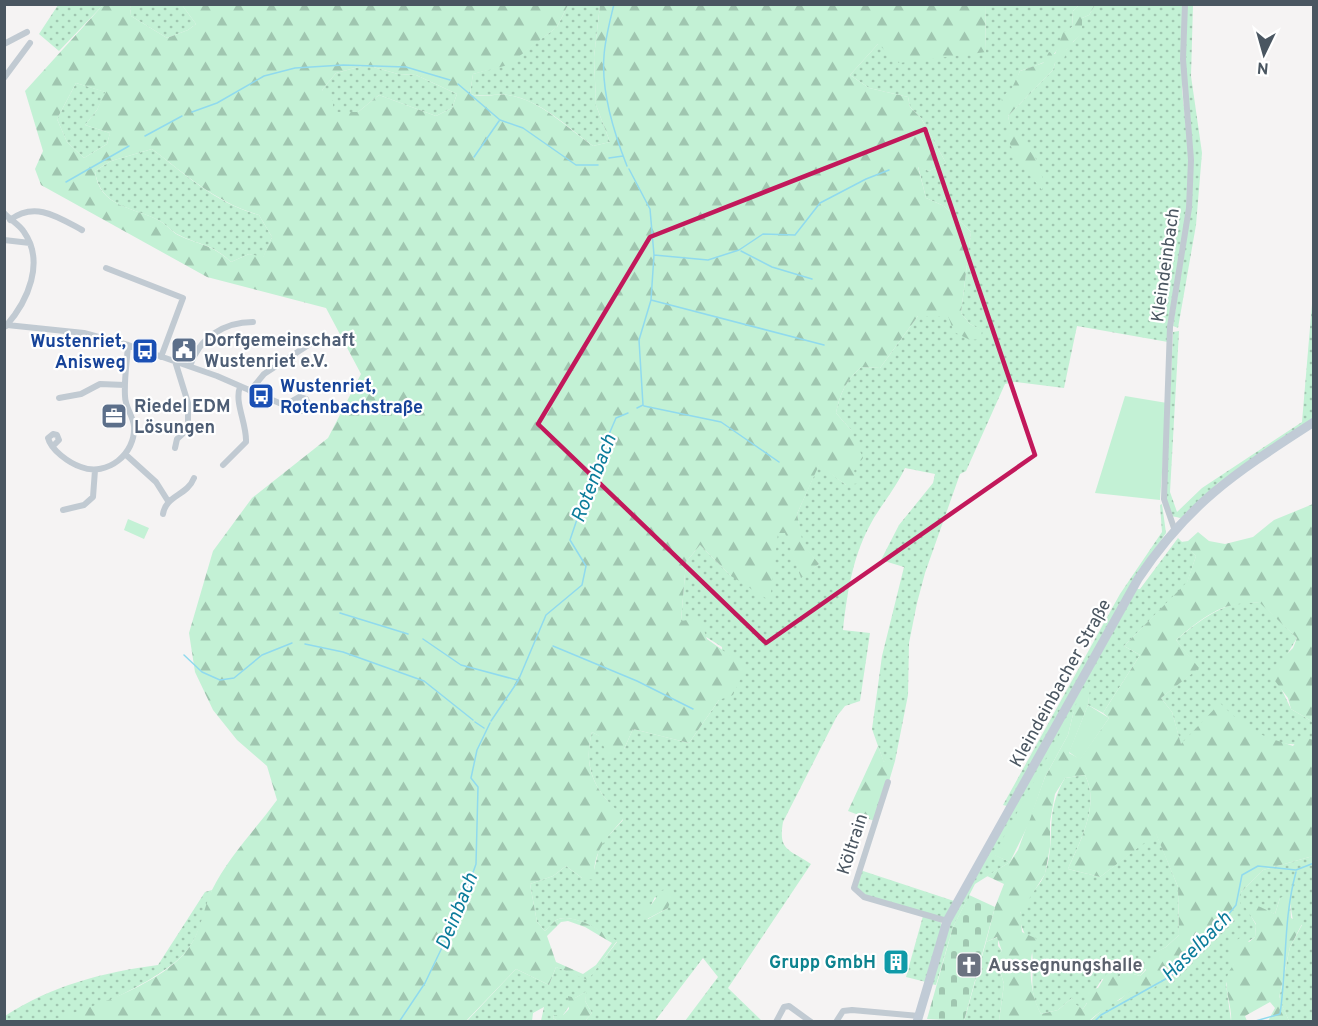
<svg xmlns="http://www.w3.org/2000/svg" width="1318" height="1026" font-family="Overpass,sans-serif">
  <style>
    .grass { fill: url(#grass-dots); fill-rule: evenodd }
    .forest { fill: url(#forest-firs); fill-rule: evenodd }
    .cemetery { fill: url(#cemetery-stones) }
    .garden { fill: #c3f1d5 }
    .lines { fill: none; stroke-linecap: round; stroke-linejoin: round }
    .stream { stroke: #90daee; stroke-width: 1.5 }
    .street { stroke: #c1cad2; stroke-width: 6 }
    .secondary { stroke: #c1cbd6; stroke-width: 9 }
    .marked { fill: none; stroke: #c2185b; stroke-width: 4.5; stroke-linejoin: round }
    .labels { text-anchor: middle; stroke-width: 4.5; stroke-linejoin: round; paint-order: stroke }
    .street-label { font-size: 18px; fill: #4a5661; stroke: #fff }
    .service-label { font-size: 18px; font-weight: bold; fill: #4e5e75; stroke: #fff; text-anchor: start }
    .transit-label { font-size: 18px; font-weight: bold; fill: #164399; stroke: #fff; text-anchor: end }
    .culture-label { font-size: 18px; font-weight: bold; fill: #0d838f; stroke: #fff; text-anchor: end }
    .worship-label { font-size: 18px; font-weight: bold; fill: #5b616d; stroke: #fff; text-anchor: start }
    .water-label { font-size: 20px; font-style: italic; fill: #0c7c9b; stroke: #fff }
  </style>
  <defs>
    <pattern id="grass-dots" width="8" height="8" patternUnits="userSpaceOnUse" patternTransform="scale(1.5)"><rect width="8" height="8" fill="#c3f1d5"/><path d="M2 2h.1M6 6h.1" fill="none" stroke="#a0c6b0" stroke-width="1.8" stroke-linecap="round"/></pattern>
    <pattern id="forest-firs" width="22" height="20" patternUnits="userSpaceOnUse" patternTransform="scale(1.5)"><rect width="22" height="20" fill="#c3f1d5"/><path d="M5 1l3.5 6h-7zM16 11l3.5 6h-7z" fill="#a0c6b0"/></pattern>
    <pattern id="cemetery-stones" width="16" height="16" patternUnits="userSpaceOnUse" patternTransform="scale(1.5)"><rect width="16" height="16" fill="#c3f1d5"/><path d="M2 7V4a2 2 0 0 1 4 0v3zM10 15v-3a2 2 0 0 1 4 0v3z" fill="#a0c6b0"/></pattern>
  </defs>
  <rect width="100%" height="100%" fill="#f5f3f3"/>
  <path class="grass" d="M 58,5 L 103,5 L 59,51 L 39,34 Z
    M 130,5 L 182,5 L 196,24 L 188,30 L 167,38 L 131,16 Z
    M 568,5 L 600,5 L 594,57 L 596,105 L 610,142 L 593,146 C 567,127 541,100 508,95 C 495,93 483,98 470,94 L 473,74 L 508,64 L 557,27 Z
    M 985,5 L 1079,5 L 1073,11 L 1072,27 C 1061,35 1062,45 1054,54 C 1046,64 1031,67 1020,71 L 1001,120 L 1041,163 L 1011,131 L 1008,116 L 1053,70 L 1055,63 L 1081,33 L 1082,18 L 1089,15 L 1095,5 L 1183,5 L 1182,89 L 1189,157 L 1189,190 L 1168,342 L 1077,326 L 1064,388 L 1015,382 L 1005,384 L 966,471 L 960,474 L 925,573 L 917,603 L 909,643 L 908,695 L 895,761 L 886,759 L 884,763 L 872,729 L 882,656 L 904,567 L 881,560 L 899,525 L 933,483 L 935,474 L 905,468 C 895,490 879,507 869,527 C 852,559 847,595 843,630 L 870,633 L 860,701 L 845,706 L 837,716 L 783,822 C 778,851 789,849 811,864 L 728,988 L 762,1021 L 685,1021 L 718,977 L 703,958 L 655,1021 L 585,1021 L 592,1013 L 585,1001 L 586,992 L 575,998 L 563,1015 L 554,1015 L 553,1018 L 558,1021 L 541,1021 L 544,1007 L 533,1013 L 532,1021 L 466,1022 L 516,969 L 549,985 L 556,967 L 588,979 L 617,942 C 605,933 569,910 555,921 C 552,924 549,928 545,931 L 537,922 L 530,884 L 553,876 L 566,866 L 582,878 L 594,870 L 600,845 L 623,820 C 617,809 609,804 602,794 C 588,774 586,755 592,732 L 624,749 L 633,729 L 689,743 L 719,700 L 722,647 L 681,621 L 686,562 L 700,545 L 731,576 L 778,533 L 786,533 L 801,577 L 819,564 L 802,544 L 797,514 L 819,464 L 846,485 L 854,471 L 851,430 L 836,413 C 840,393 846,381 861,367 L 880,368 L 918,316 L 948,316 L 981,330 L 970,324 L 961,313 L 971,232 L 944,206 L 926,198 L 918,166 L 929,171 L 946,163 L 921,118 L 910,107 L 908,97 L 869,88 L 850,75 L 878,44 L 986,52 ZM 655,897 L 668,908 L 648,919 L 641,911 L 643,906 L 651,905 Z
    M 1187,5 L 1193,5 L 1191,76 L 1202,153 L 1196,225 L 1178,328 L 1173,326 L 1191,209 L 1185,84 Z
    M 366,65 L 398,74 L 416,75 L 457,94 L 452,108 L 436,116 L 379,95 L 358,112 L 333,112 L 322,90 L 336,73 Z
    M 76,83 L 106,92 L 97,110 L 85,125 L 110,133 L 107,144 L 84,158 L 67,142 L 57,119 Z
    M 152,149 C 186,175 217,204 259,215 L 272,237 L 263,258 L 249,254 L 231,262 C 211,243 201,246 179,235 C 172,232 167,225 160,221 C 134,207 100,208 95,171 L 111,161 Z
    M 1313,292 L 1313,420 L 1218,483 L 1181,518 L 1171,516 L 1166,496 L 1173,332 L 1179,331 L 1170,492 L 1177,512 L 1202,488 L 1302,422 Z
    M 1162,504 L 1166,533 L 1145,563 L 1007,806 L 1003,805 L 1120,594 L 1162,532 L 1160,505 Z
    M 1178,538 L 1196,556 L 1187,583 L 1124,646 L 1140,655 L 1103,713 L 1088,705 L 1090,682 L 995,855 L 1010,862 L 975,884 L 953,927 L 936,985 L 931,984 L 948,925 L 1137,589 L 1140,589 Z
    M 1244,602 L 1261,603 L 1297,638 L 1286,656 L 1280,686 L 1291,709 L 1313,722 L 1313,740 C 1288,752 1256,736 1236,719 L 1181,745 L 1172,712 L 1161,698 L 1198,668 L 1176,640 C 1198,622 1216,607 1244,602 Z
    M 1085,775 C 1100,804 1081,840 1068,869 L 1100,877 L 1156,833 L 1178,887 L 1179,935 L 1166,947 L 1155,953 L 1154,959 L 1140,976 L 1123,971 L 1119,977 L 1102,979 L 1083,1009 L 1074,1004 L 1072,998 L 1058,1010 L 1041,1014 C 1027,989 1035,977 1032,951 C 1031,939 1020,932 1020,916 C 1020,902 1041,887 1045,873 C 1057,838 1043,815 1065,778 Z
    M 1313,856 L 1313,1021 L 1289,1021 L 1279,999 L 1290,947 L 1302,925 L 1293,921 L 1290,903 L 1280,898 L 1275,914 L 1261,909 L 1251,916 L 1256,925 L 1255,937 L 1233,951 L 1234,966 L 1226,984 L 1231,1021 L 1089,1022 L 1110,1003 L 1120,1000 L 1137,982 L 1164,978 L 1194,949 L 1213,937 L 1241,892 L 1263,870 Z
    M 860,870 L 954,901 L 947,916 L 942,919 L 868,897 L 856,887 Z
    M 212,890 C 206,909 200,933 188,949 C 168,977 84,1015 51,1021 C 36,1024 19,1021 5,1022 L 5,1016 C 51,986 103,972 158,965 L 205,892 Z
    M 923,916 L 940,921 L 942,925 L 926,982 L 906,977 Z
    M 998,937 L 998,946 L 1002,951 L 996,958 L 1004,984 L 999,1021 L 964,1022 L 986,942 Z"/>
  <path class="forest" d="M 103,5 L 130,5 L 131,16 L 167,38 L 188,30 L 196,24 L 182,5 L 568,5 L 557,27 L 508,65 L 473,74 L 470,94 C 483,99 495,93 508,95 C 541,100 567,128 593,146 L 610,142 L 596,105 L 594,57 L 600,5 L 985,5 L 986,52 L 899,63 L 878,44 L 850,75 L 869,88 L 908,97 L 910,107 L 921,118 L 946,163 L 929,171 L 918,167 L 926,198 L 944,206 L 971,232 L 961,313 L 970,324 L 982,330 L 981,339 L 970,340 L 954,332 L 948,316 L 918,316 L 880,368 L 861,367 C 846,381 840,393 836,413 L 851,430 L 863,458 L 854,471 L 861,483 L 846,485 L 819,465 L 797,514 L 803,544 L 819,564 L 801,578 L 785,533 L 778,533 L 770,601 L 731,576 L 700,545 L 686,562 L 681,621 L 700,618 L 707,639 L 746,667 L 733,695 L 719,700 L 689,743 L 633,729 L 624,749 L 608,756 L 599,736 L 592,732 C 586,756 588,774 602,794 C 609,804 618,809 623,819 C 605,840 593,851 594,880 L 582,878 L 566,866 L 553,876 L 530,884 L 537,922 L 545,931 C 549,928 551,924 555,921 C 570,910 605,933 617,941 L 588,980 L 556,967 L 549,985 L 516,969 L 466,1021 L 50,1021 C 91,1007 161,985 188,949 C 201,932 203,909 212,890 C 228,857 256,829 277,800 L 267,766 L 237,740 L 213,710 L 195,672 L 189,633 L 213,551 L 252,498 L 328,438 L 361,374 L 326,308 L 207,277 L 41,185 L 35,169 L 43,151 L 25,91 ZM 366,65 L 398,74 L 416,75 L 457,94 L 452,108 L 436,116 L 379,95 L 358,112 L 333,112 L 333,101 L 322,90 L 336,73 ZM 76,83 L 105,92 L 97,110 L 85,125 L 110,133 L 107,144 L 84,158 L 67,142 L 57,119 ZM 152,149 C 186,175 217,203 259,215 L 272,237 L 263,257 L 249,254 L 231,262 C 210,243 201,246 178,235 C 172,232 167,225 160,221 C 135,207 99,208 95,171 L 111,161 ZM 568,921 L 585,927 L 612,943 L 596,965 L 583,974 L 556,962 L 547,936 L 561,922 Z
    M 1079,5 L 1095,5 L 1089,15 L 1082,18 L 1082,33 L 1073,42 L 1072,48 L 1067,49 L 1064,59 L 1055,63 L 1053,70 L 1008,116 C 1015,152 1047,148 1042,190 C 1028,173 1007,151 1007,128 L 1000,120 L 1002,97 L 1012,88 L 1020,71 L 1043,63 L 1049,52 L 1055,54 L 1063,33 L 1072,27 L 1073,11 Z
    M 1313,504 L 1313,722 L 1291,709 L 1288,698 L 1268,672 L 1293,648 L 1297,638 L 1260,603 C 1222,601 1205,616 1176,640 L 1199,668 L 1161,698 L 1172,712 L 1181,744 L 1220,703 C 1246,729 1258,735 1293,746 L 1301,736 L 1313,740 L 1313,856 L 1263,870 L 1241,892 L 1240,905 L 1213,937 L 1194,949 L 1151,991 L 1140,990 L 1137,983 C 1125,1000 1106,1005 1089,1021 L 999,1021 L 1004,984 L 996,957 L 1002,951 L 997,937 L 986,942 L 995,907 L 1004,884 L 987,876 L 1010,862 L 1018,850 L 1045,777 L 1068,735 L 1075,706 L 1091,680 L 1088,705 L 1069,753 L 1080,759 L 1109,718 L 1103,713 L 1140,655 L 1124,646 L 1187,582 L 1196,556 L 1181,542 L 1188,541 L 1198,532 L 1209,541 L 1225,544 L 1253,537 L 1274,520 ZM 1085,775 C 1100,804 1081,840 1068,869 L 1100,877 L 1156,834 L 1178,887 L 1179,935 L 1166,947 L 1154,953 L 1154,959 L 1146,962 L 1146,970 L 1140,976 L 1123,971 L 1119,977 L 1107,973 L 1098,988 L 1085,991 L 1087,1003 L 1083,1009 L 1075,1004 L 1072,998 L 1058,1010 L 1041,1014 C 1030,994 1026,959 1037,939 L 1022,932 L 1020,913 L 1045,874 L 1050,847 L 1050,822 L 1055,794 L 1065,778 Z
    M 878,746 L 884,762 L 886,758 L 895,761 L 877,822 L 848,811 Z
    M 670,888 L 674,892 L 668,908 L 647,919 L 640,911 L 643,903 L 651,905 L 661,891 Z
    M 1286,895 L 1290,903 L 1291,918 L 1302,924 L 1290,947 L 1279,998 L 1289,1021 L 1268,1021 L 1275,1008 L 1270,1002 L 1245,1016 L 1247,1021 L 1231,1021 C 1233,1003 1218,980 1234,965 L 1229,959 L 1233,951 L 1229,945 L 1243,936 L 1249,942 L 1255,937 L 1256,924 L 1245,907 L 1256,905 L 1275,914 L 1280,898 Z
    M 587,991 L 585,1001 L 592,1013 L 585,1021 L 558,1021 L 553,1018 L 554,1015 L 563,1015 L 569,1009 L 568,996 L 575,998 Z"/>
  <path class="cemetery" d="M 969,895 L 995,907 L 964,1021 L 927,1019 L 953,927 Z"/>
  <path class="garden" d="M 1125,396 L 1167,403 L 1160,500 L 1095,493 Z
    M 128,519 L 149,528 L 144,539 L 124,530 Z
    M 1088,705 L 1109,718 L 1080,760 L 1069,752 Z
    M 1075,706 L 1068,735 L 1045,777 L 1028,825 L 1010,862 L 994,855 Z"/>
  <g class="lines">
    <path class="stream" d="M 614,4 C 610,21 605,39 604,56 C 601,92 614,133 627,166
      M 458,84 L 500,120 L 523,128 L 576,165 L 598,165
      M 192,112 L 217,103 L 264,76 L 295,68 L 343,65 L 406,67 L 450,80
      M 145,136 L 182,116
      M 474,157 L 499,121
      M 609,158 L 623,156
      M 629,169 L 650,209 L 654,255 L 651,300 L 639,340 L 643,405 L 637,408
      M 66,182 L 129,146
      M 741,251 L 772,267 L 812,279
      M 654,255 L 708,260 L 739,250 L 763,234 L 795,235 L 820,203 L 866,179 L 889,170
      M 651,300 L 824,345
      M 644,406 L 721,422 L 779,462
      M 340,613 L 408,634
      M 423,639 L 461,665 L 517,680
      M 305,644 L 343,652 L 424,681 L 473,720
      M 553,646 L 637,681 L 693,709
      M 184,655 L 202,672 L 220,680 L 234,678 L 262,655 L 292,643
      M 491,721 L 518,681 L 546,615 L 582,585 L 586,566 L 570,540 L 594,469 L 616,418 L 628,413
      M 475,722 L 484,728
      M 399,1022 L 425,983 L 459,912 L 476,864 L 478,787 L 471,778 L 477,750 L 490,723
      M 1094,1022 L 1101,1015 L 1171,976 L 1216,930 L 1236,905 L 1242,875 L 1258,866 L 1296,870 L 1314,863
      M 1252,1022 L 1280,1014 C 1287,967 1283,919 1296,872"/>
    <path class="street" d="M 4,44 L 27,32
      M 4,78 L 30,43
      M 4,213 C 10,220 19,224 24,232 C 45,262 28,301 6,326
      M 10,220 C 35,201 58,217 82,230
      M 4,240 L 30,243
      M 106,268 L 183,298 L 161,357
      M 7,325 L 84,333 L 128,345 L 217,376 L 293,409 L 303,411 L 308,403 L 306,399 L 299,397 L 292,401 L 290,407
      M 175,361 L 188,403 L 188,429 L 177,439 L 175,448
      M 190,366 C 199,338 224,322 253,322
      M 250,391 L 264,374 L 319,338
      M 59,398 L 81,394 L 100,384 L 125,385
      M 54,445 L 59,440 L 57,435 L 53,434 L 48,438 C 51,450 69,463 81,467 C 107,477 136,454 134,426 C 133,416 125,407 125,396 C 124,379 127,362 128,345
      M 125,454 L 156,482 L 168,501
      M 223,465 L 246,442 C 247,424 234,402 240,387
      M 63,510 L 84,505 L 93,497 L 95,470
      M 163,514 C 166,495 187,496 194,478
      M 1174,528 L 1164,499 L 1170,327 L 1189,208 L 1191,160 L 1183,59 L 1185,4
      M 888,782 L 854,888 L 864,897 L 947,921
      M 776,1022 L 784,1007 L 789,1006 L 811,1022
      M 836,1022 L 843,1011 L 852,1010 L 919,1016"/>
    <path class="secondary" d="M 917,1022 L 947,921 L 1138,579 C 1190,501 1237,472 1314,422"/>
  </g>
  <path class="marked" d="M 925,129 L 1035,455 L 766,643 L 538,424 L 650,237 Z"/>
  <defs>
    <g id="civic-square" transform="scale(1.35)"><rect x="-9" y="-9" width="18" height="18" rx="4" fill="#5c6f8a" stroke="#fff"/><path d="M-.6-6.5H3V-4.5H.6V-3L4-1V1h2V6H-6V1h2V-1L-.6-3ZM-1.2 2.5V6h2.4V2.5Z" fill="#fff"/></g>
    <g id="bus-square" transform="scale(1.35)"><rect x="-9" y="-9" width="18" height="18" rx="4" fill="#1a4fb4" stroke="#fff"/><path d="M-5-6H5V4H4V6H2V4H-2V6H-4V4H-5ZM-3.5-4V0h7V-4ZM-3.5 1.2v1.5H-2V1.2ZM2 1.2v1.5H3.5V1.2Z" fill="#fff"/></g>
    <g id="office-square" transform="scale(1.35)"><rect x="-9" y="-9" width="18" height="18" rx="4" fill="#5c6f8a" stroke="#fff"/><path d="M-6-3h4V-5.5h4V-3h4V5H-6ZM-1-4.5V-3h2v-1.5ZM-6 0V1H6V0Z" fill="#fff"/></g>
    <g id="building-square" transform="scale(1.35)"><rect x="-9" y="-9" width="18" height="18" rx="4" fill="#0f9aa8" stroke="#fff"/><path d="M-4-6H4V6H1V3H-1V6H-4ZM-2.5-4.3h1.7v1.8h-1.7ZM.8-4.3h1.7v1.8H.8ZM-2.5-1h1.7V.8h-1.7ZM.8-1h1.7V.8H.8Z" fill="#fff"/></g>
    <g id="church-square" transform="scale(1.35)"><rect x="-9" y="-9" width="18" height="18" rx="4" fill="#6b7280" stroke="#fff"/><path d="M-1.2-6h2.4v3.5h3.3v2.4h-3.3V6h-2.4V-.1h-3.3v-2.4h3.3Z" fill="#fff"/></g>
  </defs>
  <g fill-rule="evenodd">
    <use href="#civic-square" x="184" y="350"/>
    <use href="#bus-square" x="145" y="351"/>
    <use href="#bus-square" x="261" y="396"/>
    <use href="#office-square" x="114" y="416"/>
    <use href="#building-square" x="896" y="962"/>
    <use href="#church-square" x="969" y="965"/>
  </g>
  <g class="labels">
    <g class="street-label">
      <text transform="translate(1165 265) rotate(-82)" y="6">Kleindeinbach</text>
      <text transform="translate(1060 683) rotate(-61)" y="6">Kleindeinbacher Straße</text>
      <text transform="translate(852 844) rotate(-72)" y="6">Költrain</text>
    </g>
    <g class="service-label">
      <text x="204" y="346">Dorfgemeinschaft<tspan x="204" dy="21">Wustenriet e.V.</tspan></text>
      <text x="134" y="412">Riedel EDM<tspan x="134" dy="21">Lösungen</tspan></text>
    </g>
    <g class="transit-label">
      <text x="126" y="347">Wustenriet,<tspan x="126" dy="21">Anisweg</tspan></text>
      <text x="280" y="392" text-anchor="start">Wustenriet,<tspan x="280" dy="21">Rotenbachstraße</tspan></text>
    </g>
    <g class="culture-label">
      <text x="876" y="968">Grupp GmbH</text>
    </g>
    <g class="worship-label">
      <text x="988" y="971">Aussegnungshalle</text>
    </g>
    <g class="water-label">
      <text transform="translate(593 478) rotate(-69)" y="7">Rotenbach</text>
      <text transform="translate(456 911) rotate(-68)" y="7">Deinbach</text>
      <text transform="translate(1196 946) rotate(-45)" y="7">Haselbach</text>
    </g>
  </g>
  <rect width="1318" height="1026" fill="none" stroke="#4a5661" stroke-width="12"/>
  <g transform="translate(1264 54) rotate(185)" stroke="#ffffff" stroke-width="4.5" paint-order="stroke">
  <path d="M0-4.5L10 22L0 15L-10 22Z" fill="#4a5661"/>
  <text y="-9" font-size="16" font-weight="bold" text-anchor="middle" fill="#4a5661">N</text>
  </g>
</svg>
